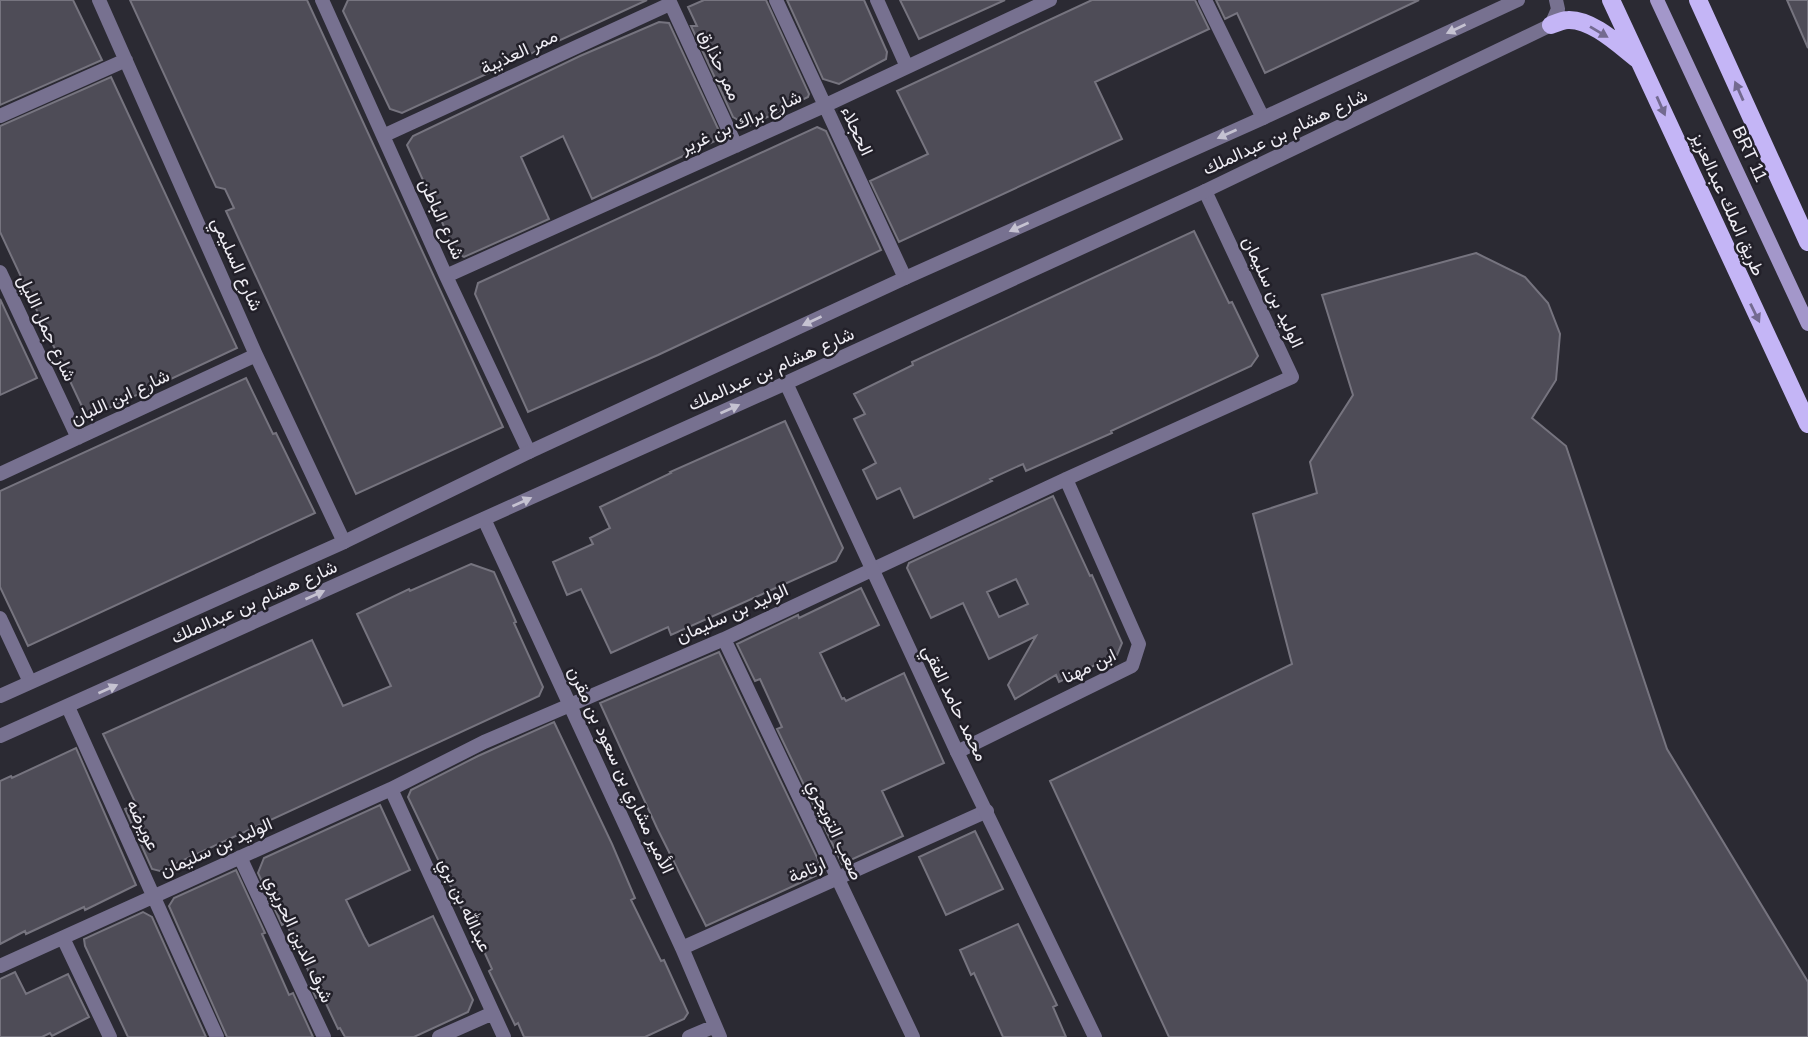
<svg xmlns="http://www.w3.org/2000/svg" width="1808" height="1037" font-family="Helvetica,Vazirmatn,sans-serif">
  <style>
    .building { fill: #4e4c57; stroke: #76747f; stroke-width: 2; fill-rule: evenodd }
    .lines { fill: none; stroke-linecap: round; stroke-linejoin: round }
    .minor { stroke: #777190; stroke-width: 14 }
    .tertiary { stroke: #777190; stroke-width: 14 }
    .secondary { stroke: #a397ca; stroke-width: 14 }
    .primary { stroke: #c4b5f6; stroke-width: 18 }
    .oneway { fill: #c5c2d1 }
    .oneway2 { fill: #736a90 }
    .labels { text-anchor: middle; stroke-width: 5; stroke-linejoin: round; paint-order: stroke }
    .street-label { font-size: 18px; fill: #efedf4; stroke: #222029 }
  </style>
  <rect width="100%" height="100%" fill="#2b2a33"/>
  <path class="building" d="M 0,0 L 73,0 L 102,60 L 0,105 Z
    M 130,0 L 307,0 L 503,427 L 356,494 L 226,211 L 234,208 L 225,189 L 216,187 Z
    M 348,0 L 647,0 L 402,113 L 390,109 L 343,11 Z
    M 704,0 L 766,0 L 809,94 L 808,97 L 749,126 L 733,117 L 691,26 L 697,26 L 688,7 Z
    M 787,0 L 864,0 L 887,52 L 886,59 L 839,84 L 823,79 Z
    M 900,0 L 1005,0 L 919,39 Z
    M 1092,0 L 1195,0 L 1209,29 L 1095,82 L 1122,139 L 899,242 L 870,181 L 928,154 L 897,91 Z
    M 1216,0 L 1419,0 L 1265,73 L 1237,13 L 1225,19 Z
    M 1787,0 L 1808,0 L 1808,48 Z
    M 659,22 L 669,23 L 720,133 L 719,139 L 592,199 L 563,136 L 521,157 L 549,219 L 464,257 L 456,253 L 407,145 L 413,136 L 580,56 Z
    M 111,77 L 237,348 L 92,416 L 85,413 L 0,232 L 0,126 Z
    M 817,127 L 826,131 L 881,250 L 658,355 L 528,412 L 475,294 L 478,283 Z
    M 1194,231 L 1229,303 L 1232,302 L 1258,356 L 1251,366 L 1111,431 L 1112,433 L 1026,471 L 1023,464 L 990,479 L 992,481 L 914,518 L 900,488 L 877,499 L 863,470 L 876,463 L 854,419 L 865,414 L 854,394 L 913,365 L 912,362 Z
    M 1476,253 L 1525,277 L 1548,303 L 1560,334 L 1556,380 L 1532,418 L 1566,446 L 1667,749 L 1808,982 L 1808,1037 L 1169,1037 L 1050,781 L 1292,664 L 1253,514 L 1317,493 L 1310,462 L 1353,395 L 1322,295 Z
    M 0,299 L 37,378 L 0,395 Z
    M 246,378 L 273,434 L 276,433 L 315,513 L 28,646 L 0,587 L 0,491 Z
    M 785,421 L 843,548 L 836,561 L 671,635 L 668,627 L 611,653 L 581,589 L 567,595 L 553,562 L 593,544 L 590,538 L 610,528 L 600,507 L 671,473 L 670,472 Z
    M 1053,496 L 1090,576 L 1092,575 L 1122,643 L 1117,655 L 1059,682 L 1056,675 L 1015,699 L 1008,685 L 1036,636 L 989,659 L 963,603 L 931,618 L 907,568 L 909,563 ZM 1016,579 L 1028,604 L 999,617 L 987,592 Z
    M 471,564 L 494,572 L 516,622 L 514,623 L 543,687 L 539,696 L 160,871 L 152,869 L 125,809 L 136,804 L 103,734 L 312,640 L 343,706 L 391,686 L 357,614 L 409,589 L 410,591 Z
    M 861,588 L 879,625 L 820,653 L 842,699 L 844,698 L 846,701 L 904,673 L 944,763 L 882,791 L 903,836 L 842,864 L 777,729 L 782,727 L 760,679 L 755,681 L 737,644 L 798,615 L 799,618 Z
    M 719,652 L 824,872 L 706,926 L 657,828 L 600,703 Z
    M 554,722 L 612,844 L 635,898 L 631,900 L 661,961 L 664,960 L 688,1013 L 684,1019 L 645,1037 L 524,1037 L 518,1023 L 515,1025 L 489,971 L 492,969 L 478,938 L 476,939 L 408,797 L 411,790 L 478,756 Z
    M 76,748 L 136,885 L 85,910 L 84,907 L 26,934 L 25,931 L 0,944 L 0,781 L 11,776 L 12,778 Z
    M 380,805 L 410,870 L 346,900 L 364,937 L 369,946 L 433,916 L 473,1000 L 468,1012 L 414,1037 L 345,1037 L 340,1028 L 338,1029 L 322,995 L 316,998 L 310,985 L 314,983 L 286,923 L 282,925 L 258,873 L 264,858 Z
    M 975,831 L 1003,889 L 946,915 L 919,857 Z
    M 236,870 L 265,933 L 262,934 L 289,995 L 293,993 L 313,1037 L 227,1037 L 169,906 L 174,898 Z
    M 143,912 L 152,917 L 206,1037 L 128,1037 L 85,946 L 84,939 Z
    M 1018,924 L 1057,1005 L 1053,1007 L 1066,1037 L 1003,1037 L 974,973 L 971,975 L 960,950 Z
    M 15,972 L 26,994 L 68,974 L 89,1017 L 52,1036 L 50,1033 L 42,1037 L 0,1037 L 0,979 Z"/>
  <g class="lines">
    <path class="minor" d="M 99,0 L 256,355 L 344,542
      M 322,0 L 446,276 L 529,452
      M 669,0 L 736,146
      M 776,0 L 905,278
      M 877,0 L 907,67
      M 1205,0 L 1263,118
      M 0,116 L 126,60
      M 385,135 L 670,4
      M 0,272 L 78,438
      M 446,276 L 824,106 L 1050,0
      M 0,474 L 256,355
      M 484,519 L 682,948 L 720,1037
      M 0,618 L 30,682
      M 724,639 L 913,1037
      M 68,707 L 217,1037
      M 957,752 L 1132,666 L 1139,644 L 1066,479
      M 391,789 L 504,1037
      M 240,857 L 324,1037
      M 63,938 L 110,1037
      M 682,948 L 987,811
      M 0,966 L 391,789 L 484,742 L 724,639 L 1066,479 L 1292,377 L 1205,191
      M 439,1037 L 493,1013
      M 689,1037 L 715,1026"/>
    <path class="tertiary" d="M 786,383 L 957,752 L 1095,1037
      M 0,696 L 344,542 L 529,452 L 905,278 L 1263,118 L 1518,0
      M 0,736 L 786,383 L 1205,191 L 1551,25 L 1558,9 L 1556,0"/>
    <path class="secondary" d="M 1657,0 L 1808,324"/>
    <path class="primary" d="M 1611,0 L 1808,424
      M 1698,0 L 1808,242
      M 1551,25 C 1556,23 1563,20 1568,20 C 1592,19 1619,45 1637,59"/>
  </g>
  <defs><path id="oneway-solid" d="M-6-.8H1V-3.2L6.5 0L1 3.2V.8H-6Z" transform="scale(1.75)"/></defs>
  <g class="oneway">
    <use href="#oneway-solid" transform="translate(1456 29) rotate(155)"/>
    <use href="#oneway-solid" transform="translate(1227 134) rotate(156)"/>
    <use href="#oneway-solid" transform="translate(1019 227) rotate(156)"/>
    <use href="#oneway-solid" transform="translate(812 321) rotate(155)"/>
    <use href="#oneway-solid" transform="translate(730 409) rotate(-24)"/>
    <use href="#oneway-solid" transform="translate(522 502) rotate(-24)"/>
    <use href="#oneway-solid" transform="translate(315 595) rotate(-24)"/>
    <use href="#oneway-solid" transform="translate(108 689) rotate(-24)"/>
  </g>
  <g class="oneway2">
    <use href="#oneway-solid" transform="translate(1599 32) rotate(31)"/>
    <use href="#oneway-solid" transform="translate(1739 91) rotate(-114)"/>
    <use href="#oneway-solid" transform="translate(1661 106) rotate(66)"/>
    <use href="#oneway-solid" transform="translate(1755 313) rotate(64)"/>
  </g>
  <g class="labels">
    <g class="street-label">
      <text transform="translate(519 52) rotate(-25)" y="6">ممر العذيبة</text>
      <text transform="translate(720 65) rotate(65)" y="6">ممر حذارق</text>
      <text transform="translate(741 122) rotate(-24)" y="6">شارع براك بن غرير</text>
      <text transform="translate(857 131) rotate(65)" y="6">الحجلاء</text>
      <text transform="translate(1285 132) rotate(-25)" y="6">شارع هشام بن عبدالملك</text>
      <text transform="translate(1750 154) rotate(65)" y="6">BRT 11</text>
      <text transform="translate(1728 204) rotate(66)" y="6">طريق الملك عبدالعزيز</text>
      <text transform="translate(442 219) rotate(66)" y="6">شارع الباطن</text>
      <text transform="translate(237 264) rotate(66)" y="6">شارع السليمي</text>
      <text transform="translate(1273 292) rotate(65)" y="6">الوليد بن سليمان</text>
      <text transform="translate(47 328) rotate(65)" y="6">شارع جمل الليل</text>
      <text transform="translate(771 369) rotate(-24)" y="6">شارع هشام بن عبدالملك</text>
      <text transform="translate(120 397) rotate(-25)" y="6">شارع ابن اللبان</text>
      <text transform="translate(254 602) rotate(-24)" y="6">شارع هشام بن عبدالملك</text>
      <text transform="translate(732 613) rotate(-24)" y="6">الوليد بن سليمان</text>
      <text transform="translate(1089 666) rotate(-26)" y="6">ابن مهنا</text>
      <text transform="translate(955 703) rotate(64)" y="6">محمد حامد الفقي</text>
      <text transform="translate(621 770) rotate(65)" y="6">الأمير مشاري بن سعود بن مقرن</text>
      <text transform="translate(143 825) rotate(65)" y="6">عويرضه</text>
      <text transform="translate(835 830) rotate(65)" y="6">صعب التويجري</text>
      <text transform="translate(216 847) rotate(-24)" y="6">الوليد بن سليمان</text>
      <text transform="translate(807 870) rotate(-24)" y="6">ارتامة</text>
      <text transform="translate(465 905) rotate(65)" y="6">عبدالله بن بري</text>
      <text transform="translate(299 939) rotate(65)" y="6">شرف الدين الحريري</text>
    </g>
  </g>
</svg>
